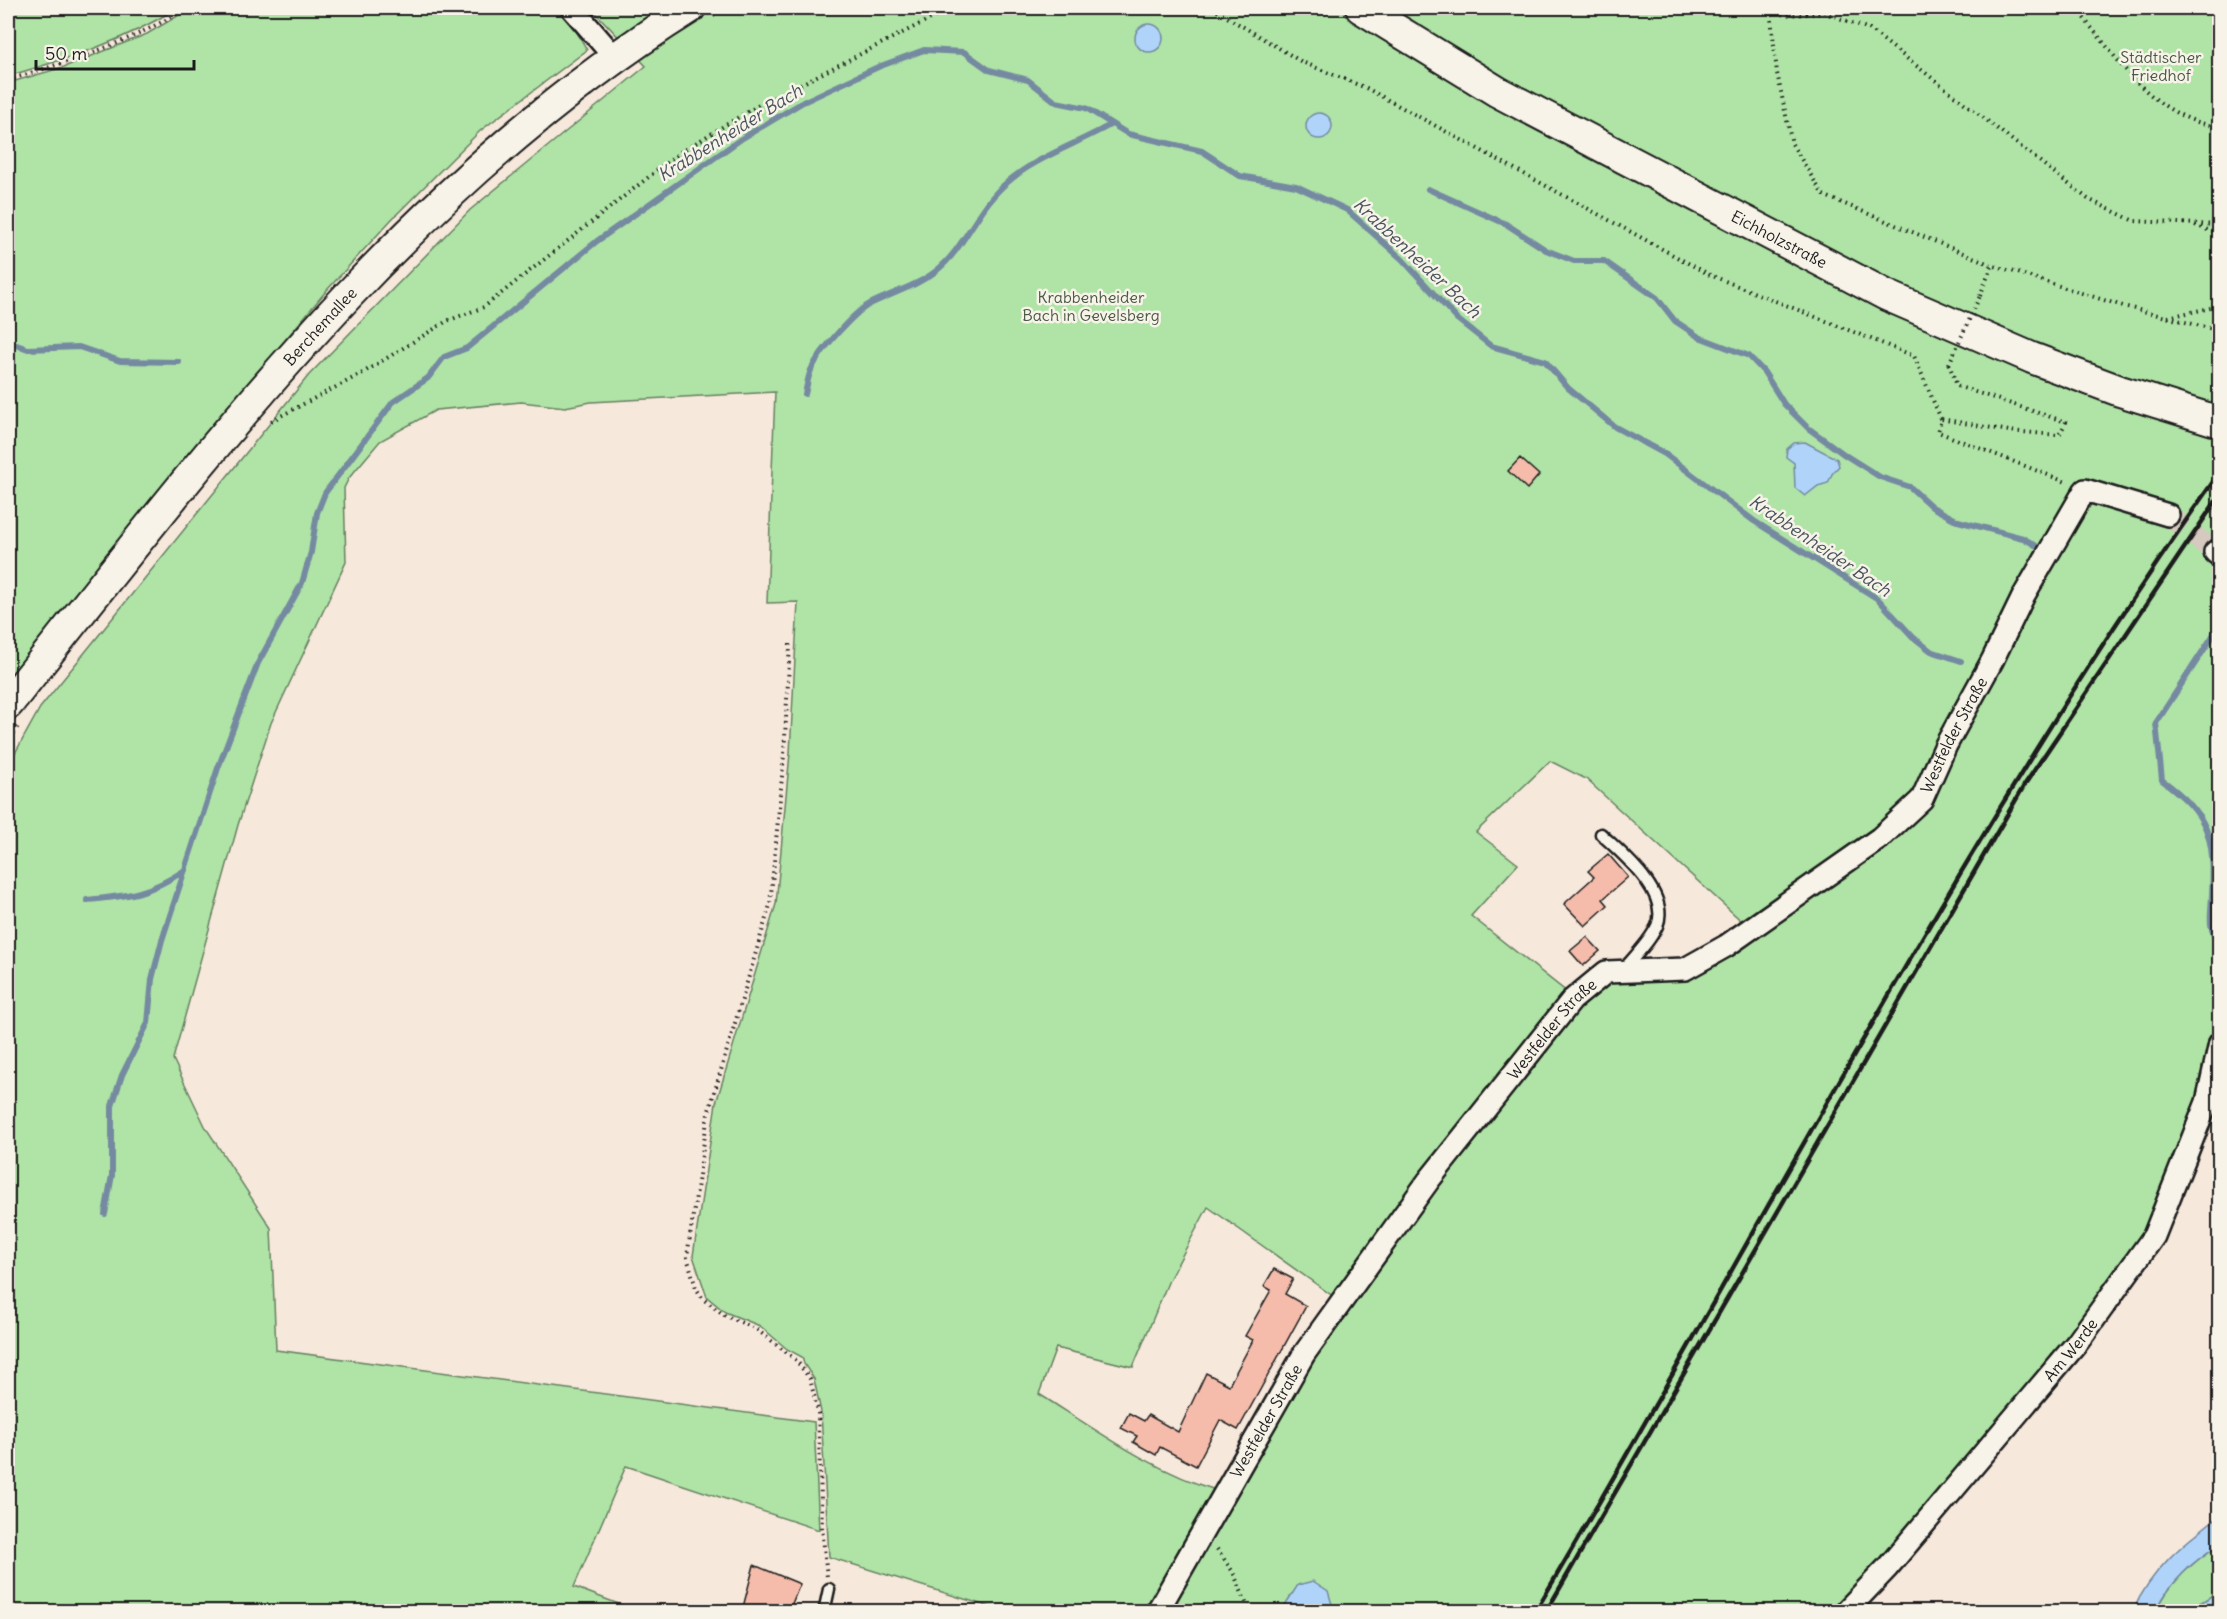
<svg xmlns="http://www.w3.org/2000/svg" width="2227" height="1619" font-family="Delius,sans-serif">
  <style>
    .green { fill: #afe4a6; stroke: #668061; stroke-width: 1.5 }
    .water { fill: #b0d4f9; stroke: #758aa1; stroke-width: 1.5 }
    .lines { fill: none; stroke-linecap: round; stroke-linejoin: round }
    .stream { stroke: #758aa1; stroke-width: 6 }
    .building { fill: #f5bcab; stroke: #1c1c1c; stroke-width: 1.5 }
    .street-tunnel { stroke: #d6c9bf; stroke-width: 21; stroke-dasharray: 21 10; stroke-linecap: butt }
    .lane-casing { stroke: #1c1c1c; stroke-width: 15 }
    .street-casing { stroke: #1c1c1c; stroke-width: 26 }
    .secondary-casing { stroke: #1c1c1c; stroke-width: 34 }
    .path { stroke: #1c1c1c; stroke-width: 4; stroke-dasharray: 1.5 4.5; stroke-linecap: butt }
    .lane { stroke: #f7f3e8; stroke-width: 10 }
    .street { stroke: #f7f3e8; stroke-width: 21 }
    .secondary { stroke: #f7f3e8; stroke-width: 30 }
    .rail { stroke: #1c1c1c; stroke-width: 4.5 }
    .path-bridge { stroke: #1c1c1c; stroke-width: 4; stroke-dasharray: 1.5 4.5; stroke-linecap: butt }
    .labels { text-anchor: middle; stroke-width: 5; stroke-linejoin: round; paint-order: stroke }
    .park-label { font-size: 16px; fill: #485845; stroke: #f7f3e8 }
    .street-label { font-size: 16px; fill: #1c1c1c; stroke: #f7f3e8 }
    .water-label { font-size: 18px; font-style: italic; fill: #48535e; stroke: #f7f3e8 }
  </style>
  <rect width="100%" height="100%" fill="#f7e8dc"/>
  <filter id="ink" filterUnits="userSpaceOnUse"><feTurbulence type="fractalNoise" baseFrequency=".0167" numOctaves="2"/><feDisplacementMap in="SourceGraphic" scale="12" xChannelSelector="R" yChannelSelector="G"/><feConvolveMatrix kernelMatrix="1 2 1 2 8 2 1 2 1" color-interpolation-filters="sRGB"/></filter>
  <g filter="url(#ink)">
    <path class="green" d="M 8,8 L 177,8 C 125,41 67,59 8,76 Z
      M 191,8 L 563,8 L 587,50 L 480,131 L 391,220 L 327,290 L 156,494 L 8,680 L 8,83 L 64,67 L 147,34 Z
      M 591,8 L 2219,8 L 2219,1090 L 2151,1236 L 2073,1342 L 1838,1611 L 1162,1611 L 1245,1463 L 1360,1283 L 1562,1019 L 1602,986 L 1616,981 L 1681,975 L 1917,798 L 1746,925 L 1586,779 L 1550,761 L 1476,832 L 1518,864 L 1471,916 L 1568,993 L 1337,1299 L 1208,1207 L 1169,1280 L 1133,1367 L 1056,1348 L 1039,1394 C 1096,1430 1154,1472 1219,1491 L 1149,1611 L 1003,1611 L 829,1557 L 821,1412 L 814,1379 L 804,1364 L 802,1357 L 787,1349 L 760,1326 L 725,1312 L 707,1297 L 693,1256 L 716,1103 L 776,904 L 790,753 L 798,602 L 767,603 L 775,392 L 591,402 L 565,407 L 521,402 L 436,410 L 380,441 L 349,478 L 344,488 L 346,562 L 271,723 L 238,825 L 173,1059 L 206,1128 L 271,1228 L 276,1350 L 814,1422 L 819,1530 L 626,1466 L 574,1587 L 637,1611 L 8,1612 L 8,766 L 40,708 L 309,375 L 470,210 L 646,66 Z
      M 2219,1545 L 2219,1591 L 2188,1611 L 2156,1612 C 2168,1584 2194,1560 2219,1545 Z"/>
    <path class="water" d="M1135 38a14 14 0 1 1 28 0a14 14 0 1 1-28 0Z
      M1306 126a13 13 0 1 1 26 0a13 13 0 1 1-26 0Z
      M 1805,442 L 1837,459 L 1839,466 L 1832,474 L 1828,483 L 1818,486 L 1805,496 L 1795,488 L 1794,463 L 1786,457 L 1787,449 L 1794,443 Z
      M 2219,1516 L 2219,1545 C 2194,1560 2168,1584 2156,1611 L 2133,1611 C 2151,1569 2184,1543 2219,1516 Z
      M 1313,1581 L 1328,1591 L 1334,1611 L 1281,1611 L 1298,1585 Z
      M 2219,1591 L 2219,1611 L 2188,1611 Z"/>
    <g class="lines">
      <path class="stream" d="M 1428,189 L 1506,224 L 1546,250 L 1574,261 L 1604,261 L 1657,298 L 1675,321 L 1699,337 L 1749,356 L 1764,372 L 1784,404 L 1808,428 L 1845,455 L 1880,477 L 1910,487 L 1932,507 L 1958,521 L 2023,538 L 2035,545
        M 8,342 L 28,349 L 79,347 L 120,361 L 179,362
        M 805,394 C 807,386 808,375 812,368 C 821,350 853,313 870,304 C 892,293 917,286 936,271 C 964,249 976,211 1003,186 C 1033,158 1075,145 1110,125
        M 2220,625 L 2156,723 L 2162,780 C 2209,815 2215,836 2212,895 C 2211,920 2207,924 2220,947
        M 87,900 C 129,896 149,894 185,870
        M 105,1214 L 112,1175 L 112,1106 L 122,1075 L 148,1023 L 152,979 L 162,940 L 218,768 L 258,663 L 302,583 L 311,552 L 317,513 L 325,493 L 393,402 L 428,378 L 444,357 L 467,348 L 597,241 L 741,139 L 803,102 L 878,67 L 924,50 L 964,52 L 989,70 L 1028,80 L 1056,102 L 1086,108 L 1128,134 L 1202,151 L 1240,176 L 1296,186 L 1347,210 L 1402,259 L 1457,319 L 1491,346 L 1545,361 L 1568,388 L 1615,427 L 1665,454 L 1754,521 L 1878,599 L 1913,637 L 1931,651 L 1961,661"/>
    </g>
    <path class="building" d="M 1520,458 L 1539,475 L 1527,489 L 1508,471 Z
      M 1608,854 L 1628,877 L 1603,899 L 1608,905 L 1585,926 L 1564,904 L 1594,877 L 1588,871 Z
      M 1587,937 L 1600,951 L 1583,966 L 1570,951 Z
      M 1274,1269 L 1293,1279 L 1285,1294 L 1306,1306 L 1238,1430 L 1220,1420 L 1196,1466 L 1160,1447 L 1156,1455 L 1133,1442 L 1137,1436 L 1121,1428 L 1129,1413 L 1144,1421 L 1148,1415 L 1178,1432 L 1206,1373 L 1229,1385 L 1253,1340 L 1245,1336 L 1271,1290 L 1264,1286 Z
      M 754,1565 L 800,1584 L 789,1611 L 742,1611 Z"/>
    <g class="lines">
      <path class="street-tunnel" d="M 2168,515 L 2215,552"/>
      <g class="lane-casing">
        <path id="lane" d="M 1601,834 C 1621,853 1671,893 1657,926 C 1649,943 1634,957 1622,971
          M 824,1612 L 829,1589"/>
      </g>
      <g class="street-casing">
        <g id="street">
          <path d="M 572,8 L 616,59"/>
          <path d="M 2215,552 L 2220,556"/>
          <path id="s1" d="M 1157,1612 L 1304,1354 L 1429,1180 L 1572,1000 L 1606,972 L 1685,969 L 1726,946 L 1880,838 L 1922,799 L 1946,745 L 1992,661 L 2024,595 L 2085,490 L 2168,515"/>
          <path id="s2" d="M 1845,1612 L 1887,1568 L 2077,1343 L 2154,1236 L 2207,1102 L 2220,1043"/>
        </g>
      </g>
      <g class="secondary-casing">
        <g id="secondary">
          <path id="s3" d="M 1361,8 L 1498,92 L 1886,295 L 2032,358 L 2120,391 L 2220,422"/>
          <path id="s4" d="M 8,704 C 211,449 409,183 690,8"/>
        </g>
      </g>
      <path class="path" d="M 1212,8 L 1302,62 L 1366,88 L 1710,275 L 1914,356 L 1941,419
        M 1770,8 L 1777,73 L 1792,144 L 1823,195 L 1992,265 L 2123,306 L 2220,331
        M 2077,8 C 2087,24 2100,37 2111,52 C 2139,88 2172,121 2220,127
        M 2207,8 L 2220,19
        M 1771,9 L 1784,15 L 1825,13 L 1869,29 L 2088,199 L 2134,221 L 2220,225
        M 713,15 L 724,8
        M 8,80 C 70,61 130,43 186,8
        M 2195,225 L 2220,235
        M 1980,296 L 1992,265
        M 2168,317 L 2220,306
        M 1949,364 L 1957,386 L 2066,422 L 2059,435 L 2009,431 L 1941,419 L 1938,432 L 2066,482
        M 271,421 L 361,374 L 447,321 L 484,307 L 679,153 L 759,105 L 952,8
        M 790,644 L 784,755 L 770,905 L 708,1114 L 687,1257 L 696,1288 L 703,1299 L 724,1315 L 756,1329 L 796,1360 L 810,1379 L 818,1411 L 822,1527 L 827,1577
        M 8,744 L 18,726
        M 1217,1549 L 1233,1572 L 1250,1612"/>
      <use href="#lane" class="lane"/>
      <use href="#street" class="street"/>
      <use href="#secondary" class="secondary"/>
      <path class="rail" d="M 1535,1612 C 1761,1231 1963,833 2220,472
        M 1546,1612 L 2025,784 L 2220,495"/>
      <path class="path-bridge" d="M 1949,364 L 1980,296"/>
    </g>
  </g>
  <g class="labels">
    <g class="park-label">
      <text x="2161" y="63">Städtischer<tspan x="2161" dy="18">Friedhof</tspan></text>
      <text x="1091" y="303">Krabbenheider<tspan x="1091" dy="18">Bach in Gevelsberg</tspan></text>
    </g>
    <g class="street-label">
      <text dy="6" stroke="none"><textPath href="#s3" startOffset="478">Eichholzstraße</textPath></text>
      <text dy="6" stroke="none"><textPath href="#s4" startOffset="490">Berchemallee</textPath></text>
      <text dy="6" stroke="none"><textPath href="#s1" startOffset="1228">Westfelder Straße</textPath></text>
      <text dy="6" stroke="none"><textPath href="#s1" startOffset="706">Westfelder Straße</textPath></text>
      <text dy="6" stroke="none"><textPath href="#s2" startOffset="346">Am Werde</textPath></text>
      <text dy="6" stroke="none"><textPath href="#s1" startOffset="220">Westfelder Straße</textPath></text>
    </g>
    <g class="water-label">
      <text transform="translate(730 133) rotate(-32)" y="6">Krabbenheider Bach</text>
      <text transform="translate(1417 258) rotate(43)" y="6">Krabbenheider Bach</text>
      <text transform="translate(1820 546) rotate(34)" y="6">Krabbenheider Bach</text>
    </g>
  </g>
  <rect width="2227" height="1619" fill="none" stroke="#f7f3e8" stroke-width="30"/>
  <rect x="15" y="15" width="2197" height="1589" fill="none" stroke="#1c1c1c" stroke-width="2" filter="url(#ink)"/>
  <path d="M36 60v9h158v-9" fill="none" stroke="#1c1c1c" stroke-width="3"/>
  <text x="45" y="60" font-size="18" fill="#1c1c1c" stroke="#f7f3e8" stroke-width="4.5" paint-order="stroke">50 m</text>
</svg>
